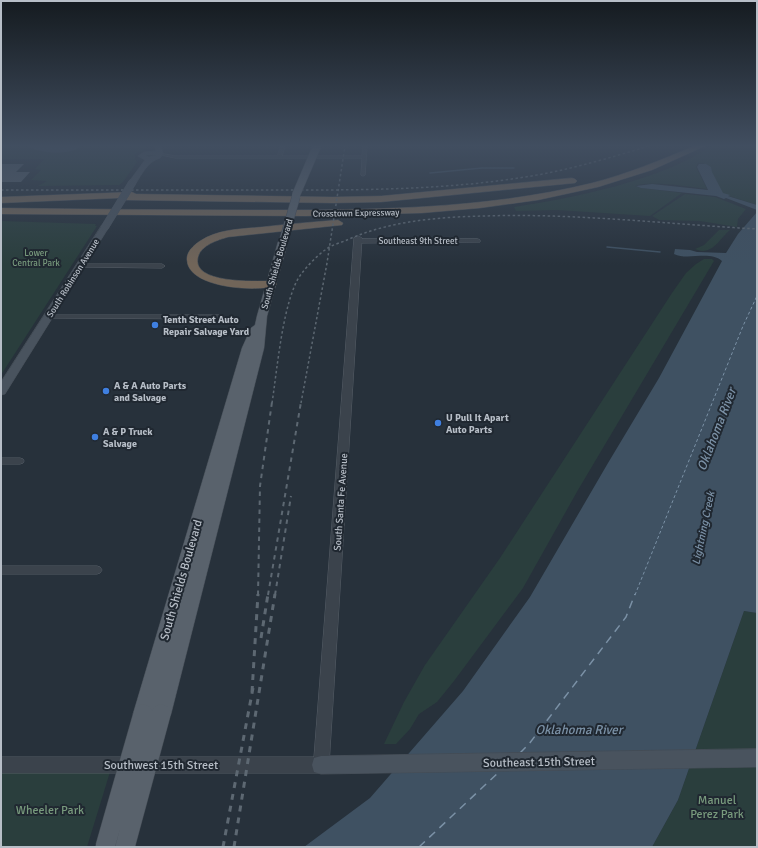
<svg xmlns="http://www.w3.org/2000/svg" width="758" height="848" font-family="Signika,sans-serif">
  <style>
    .green { fill: #2a3e3d }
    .water { fill: #3f5162 }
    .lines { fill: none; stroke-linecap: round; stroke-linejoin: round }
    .stream { stroke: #3f5162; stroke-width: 1.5 }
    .ferry-far1 { stroke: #7b91a6; stroke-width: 1; stroke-dasharray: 3 2.5; stroke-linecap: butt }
    .ferry { stroke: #7b91a6; stroke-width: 1.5; stroke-dasharray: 8 6; stroke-linecap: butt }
    .building { fill: #535e69 }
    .minor-casing { stroke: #565e67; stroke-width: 1 }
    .tertiary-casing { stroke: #565e67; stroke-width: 1 }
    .secondary-casing { stroke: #444c55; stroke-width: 1 }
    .primary-casing { stroke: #444c55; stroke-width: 1 }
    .motorway-casing { stroke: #464e57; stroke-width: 1 }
    .minor { fill: #3b434c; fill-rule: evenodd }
    .tertiary { fill: #3b434c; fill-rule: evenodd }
    .secondary { fill: #49535e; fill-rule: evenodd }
    .primary { fill: #59626c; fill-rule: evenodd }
    .motorway { fill: #716559; fill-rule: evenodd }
    .rail-far2 { stroke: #5d6872; stroke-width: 1.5; stroke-dasharray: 2.5 2.5; stroke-linecap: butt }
    .rail-far1 { stroke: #5d6872; stroke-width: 2; stroke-dasharray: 4.5 4.5; stroke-linecap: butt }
    .rail { stroke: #5d6872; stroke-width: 3; stroke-dasharray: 6 6; stroke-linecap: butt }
    .secondary-bridge-casing { stroke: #444c55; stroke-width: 8; stroke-linecap: butt }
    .primary-bridge-far1-casing { stroke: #444c55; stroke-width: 9; stroke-linecap: butt }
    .primary-bridge-casing { stroke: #444c55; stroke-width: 20; stroke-linecap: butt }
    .secondary-bridge { stroke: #49535e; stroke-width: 8 }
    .primary-bridge-far1 { stroke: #59626c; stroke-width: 8 }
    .primary-bridge { stroke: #59626c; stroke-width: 19 }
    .shop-dot { fill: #3f7fe0; stroke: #202831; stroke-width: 1.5 }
    .labels { text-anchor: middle; stroke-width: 4; stroke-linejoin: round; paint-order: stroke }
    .far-street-label { font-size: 9px; fill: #b7bec7; stroke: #202831 }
    .far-park-label { font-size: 9px; fill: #789a7d; stroke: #202831 }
    .poi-label { font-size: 10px; font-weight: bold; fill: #b7bec7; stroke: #202831; text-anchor: start }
    .street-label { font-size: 10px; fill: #b7bec7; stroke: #202831 }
    .water-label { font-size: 11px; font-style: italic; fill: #7b91a6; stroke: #202831 }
    .near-street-label { font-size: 12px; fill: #b7bec7; stroke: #202831 }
    .near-park-label { font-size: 12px; fill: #789a7d; stroke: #202831 }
    .near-water-label { font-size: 13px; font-style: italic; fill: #7b91a6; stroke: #202831 }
  </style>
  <rect width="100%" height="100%" fill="#27313b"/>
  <path class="green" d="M 1,146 L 147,146 C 147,151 139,152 135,154 L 135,159 L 137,162 L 123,182 L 119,185 L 38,186 L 47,181 L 31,180 L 41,170 L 35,169 L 44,159 L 1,159 Z
    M 712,146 L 726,146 L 724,150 L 727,146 L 757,146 L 757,205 L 717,192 L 701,158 L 703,163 L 698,163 L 696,167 L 707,189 C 688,187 652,180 635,186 L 641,188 L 682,193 L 650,216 L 557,210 L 516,211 L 514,207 C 578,197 658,181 712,146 Z
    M 685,194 L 715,197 L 746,209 L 738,219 L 737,227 L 700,221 L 659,220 L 652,216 Z
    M 1,221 L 96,224 L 95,226 L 97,226 L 1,375 Z
    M 719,230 L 730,230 C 720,238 712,257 695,249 L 704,245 Z
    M 704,259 L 712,259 L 714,261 L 578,490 L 523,588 L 454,681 L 437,702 L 419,714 L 410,729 L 396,744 L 384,744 L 404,702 L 425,665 L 500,558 L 672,293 L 686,273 L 696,264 Z
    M 744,611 L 757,613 L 757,847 L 652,847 L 678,800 Z
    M 1,772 L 110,772 L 87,847 L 1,847 Z"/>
  <path class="water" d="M 29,146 L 78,146 L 79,147 C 72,155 38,154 29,146 Z
    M 699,164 L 706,164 L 711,167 L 712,172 L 723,193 L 730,195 L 728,196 L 731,197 L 757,205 L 757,210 L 726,198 L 724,199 L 716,196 L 641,188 L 636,186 L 652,184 L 708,190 L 697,167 Z
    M 757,212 L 757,613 L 744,611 L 678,800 L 652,847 L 304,847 L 370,798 L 463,691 L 530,597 L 608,463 L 659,378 L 722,261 C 709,250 688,261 674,254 L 675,249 L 690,250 L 697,252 L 726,253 L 738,234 Z"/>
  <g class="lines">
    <path class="stream" d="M 430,173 L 482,168 L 514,168
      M 607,247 L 660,252"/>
    <path class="ferry-far1" d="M 635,595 L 743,326 L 757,296"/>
    <path class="ferry" d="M 520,753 L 529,744 L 626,617 L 635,594
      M 419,847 L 500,771"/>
  </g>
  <path class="building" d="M 1,164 L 24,164 L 16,172 L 30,172 L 21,182 L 1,182 Z"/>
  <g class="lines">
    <g class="minor-casing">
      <path id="minor" d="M 281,146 L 285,146 L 282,156 L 362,156 L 363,146 L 367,146 L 365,175 L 363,176 L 361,175 L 362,158 L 175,158 L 157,154 L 159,153 L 175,156 L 277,156 Z
        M 478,239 L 480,240 L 480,242 L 358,243 L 355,241 L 358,239 Z
        M 81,264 L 162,264 L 165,266 L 162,268 L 79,267 L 78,266 Z
        M 48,315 L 222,315 L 225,317 L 222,319 L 46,318 L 45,317 Z
        M 1,458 L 20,458 L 23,459 L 24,461 L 23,463 L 20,464 L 1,464 Z
        M 1,566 L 97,566 L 100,567 L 102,570 L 100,573 L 97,574 L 1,574 Z"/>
    </g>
    <g class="tertiary-casing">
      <path id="tertiary" d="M 358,236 L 362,238 L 329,765 L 326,770 L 321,773 L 1,773 L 1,757 L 314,757 L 354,238 Z"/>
    </g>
    <g class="secondary-casing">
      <path id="secondary" d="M 155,146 L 161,146 L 163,154 L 160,158 C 147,162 142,174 135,185 L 129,185 L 128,183 L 142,164 L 145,160 L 138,156 L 144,152 L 156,151 ZM 147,155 L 156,155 L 149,157 L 146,156 Z
        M 102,225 L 108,225 L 109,227 L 5,394 L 1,395 L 1,382 Z
        M 757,749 L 757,767 L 321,774 L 314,772 L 312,765 L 314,758 L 321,756 Z"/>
    </g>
    <g class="primary-casing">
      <path id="primary" d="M 283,239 L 288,242 L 267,316 L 264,348 L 171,714 L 168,721 L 161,724 L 154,721 L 152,715 L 150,721 L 143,724 L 136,721 L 133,714 L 242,348 L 251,328 L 255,325 L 257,316 L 278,242 Z"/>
    </g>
    <g class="motorway-casing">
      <path id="motorway" d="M 694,146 L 705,146 L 652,170 L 598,187 L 538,200 L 480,208 L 422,213 L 306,216 L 1,214 L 1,208 C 86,209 170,210 255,210 C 367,210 482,210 592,183 C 627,174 661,160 694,146 Z
        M 572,178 L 575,179 L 577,181 L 575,183 L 381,202 L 333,203 L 123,200 L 119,198 L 1,203 L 1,197 L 132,192 L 136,194 L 333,197 L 381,196 Z
        M 338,220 L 343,223 L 342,225 L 228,237 C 218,240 201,245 198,257 C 191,284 255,281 271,281 L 275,282 L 277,284 L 275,286 C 255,292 188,288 187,260 C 186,252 194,245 200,241 C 218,229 241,229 262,227 C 287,224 313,222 338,220 Z"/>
    </g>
    <use href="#minor" class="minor"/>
    <use href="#tertiary" class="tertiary"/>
    <use href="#secondary" class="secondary"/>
    <use href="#primary" class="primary"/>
    <use href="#motorway" class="motorway"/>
    <path class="rail-far2" d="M 1,190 C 83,190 165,190 247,190 C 348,190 453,192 553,172 C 585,165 617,156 648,146
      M 272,403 C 277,372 283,296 302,273 C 308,265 317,256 325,250 C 331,245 340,243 347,240 C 389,221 438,217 484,216 C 575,213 666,224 757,229
      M 301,403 L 327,263 L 345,146"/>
    <path class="rail-far1" d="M 258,595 L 260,486 L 272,402
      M 268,595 L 301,402
      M 275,595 L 291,496"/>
    <path class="rail" d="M 261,638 L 268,594
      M 252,692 L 258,594
      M 223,847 L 253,688
      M 234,847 L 275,594"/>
    <g class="secondary-bridge-casing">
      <path id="secondary-bridge" d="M 105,227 L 132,183"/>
    </g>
    <g class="primary-bridge-far1-casing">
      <path id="primary-bridge-far1" d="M 296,195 L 317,146
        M 290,218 L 296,197
        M 283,242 L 289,221"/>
    </g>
    <g class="primary-bridge-casing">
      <path id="primary-bridge" d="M 105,847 L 143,714
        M 125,847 L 161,714"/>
    </g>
    <use href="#secondary-bridge" class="secondary-bridge"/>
    <use href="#primary-bridge-far1" class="primary-bridge-far1"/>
    <use href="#primary-bridge" class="primary-bridge"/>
  </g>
  <linearGradient id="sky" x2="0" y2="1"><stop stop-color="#151b20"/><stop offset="0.55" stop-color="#414e60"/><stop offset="1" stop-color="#414e60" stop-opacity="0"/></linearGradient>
  <rect width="758" height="265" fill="url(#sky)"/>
  <g class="shop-dot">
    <circle cx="155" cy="325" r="4"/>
    <circle cx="106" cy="391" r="4"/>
    <circle cx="438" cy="423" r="4"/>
    <circle cx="95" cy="437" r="4"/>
  </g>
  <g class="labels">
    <g class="far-street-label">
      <text transform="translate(356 213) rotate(-1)" y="3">Crosstown Expressway</text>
      <text x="418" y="244">Southeast 9th Street</text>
      <text transform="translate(277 264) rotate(-74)" y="3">South Shields Boulevard</text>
      <text transform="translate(73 278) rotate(-58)" y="3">South Robinson Avenue</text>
    </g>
    <g class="far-park-label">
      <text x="36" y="256">Lower<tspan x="36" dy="10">Central Park</tspan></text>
    </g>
    <g class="poi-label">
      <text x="163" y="323">Tenth Street Auto<tspan x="163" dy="12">Repair Salvage Yard</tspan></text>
      <text x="114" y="389">A &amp; A Auto Parts<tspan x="114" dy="12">and Salvage</tspan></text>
      <text x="446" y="421">U Pull It Apart<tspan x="446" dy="12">Auto Parts</tspan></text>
      <text x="103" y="435">A &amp; P Truck<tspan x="103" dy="12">Salvage</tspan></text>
    </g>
    <g class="street-label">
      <text transform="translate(340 502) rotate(-86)" y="4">South Santa Fe Avenue</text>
    </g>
    <g class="water-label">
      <text transform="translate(703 528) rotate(-78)" y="4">Lightning Creek</text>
    </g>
    <g class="near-street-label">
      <text transform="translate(181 580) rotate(-74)" y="4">South Shields Boulevard</text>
      <text transform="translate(539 762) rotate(-1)" y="4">Southeast 15th Street</text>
      <text x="161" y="769">Southwest 15th Street</text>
    </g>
    <g class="near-park-label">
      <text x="717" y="804">Manuel<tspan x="717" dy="14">Perez Park</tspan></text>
      <text x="50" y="814">Wheeler Park</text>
    </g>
    <g class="near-water-label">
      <text transform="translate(716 429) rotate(-69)" y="5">Oklahoma River</text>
      <text x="579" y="734">Oklahoma River</text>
    </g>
  </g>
  <rect width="758" height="848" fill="none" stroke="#b7bec7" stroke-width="4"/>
</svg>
